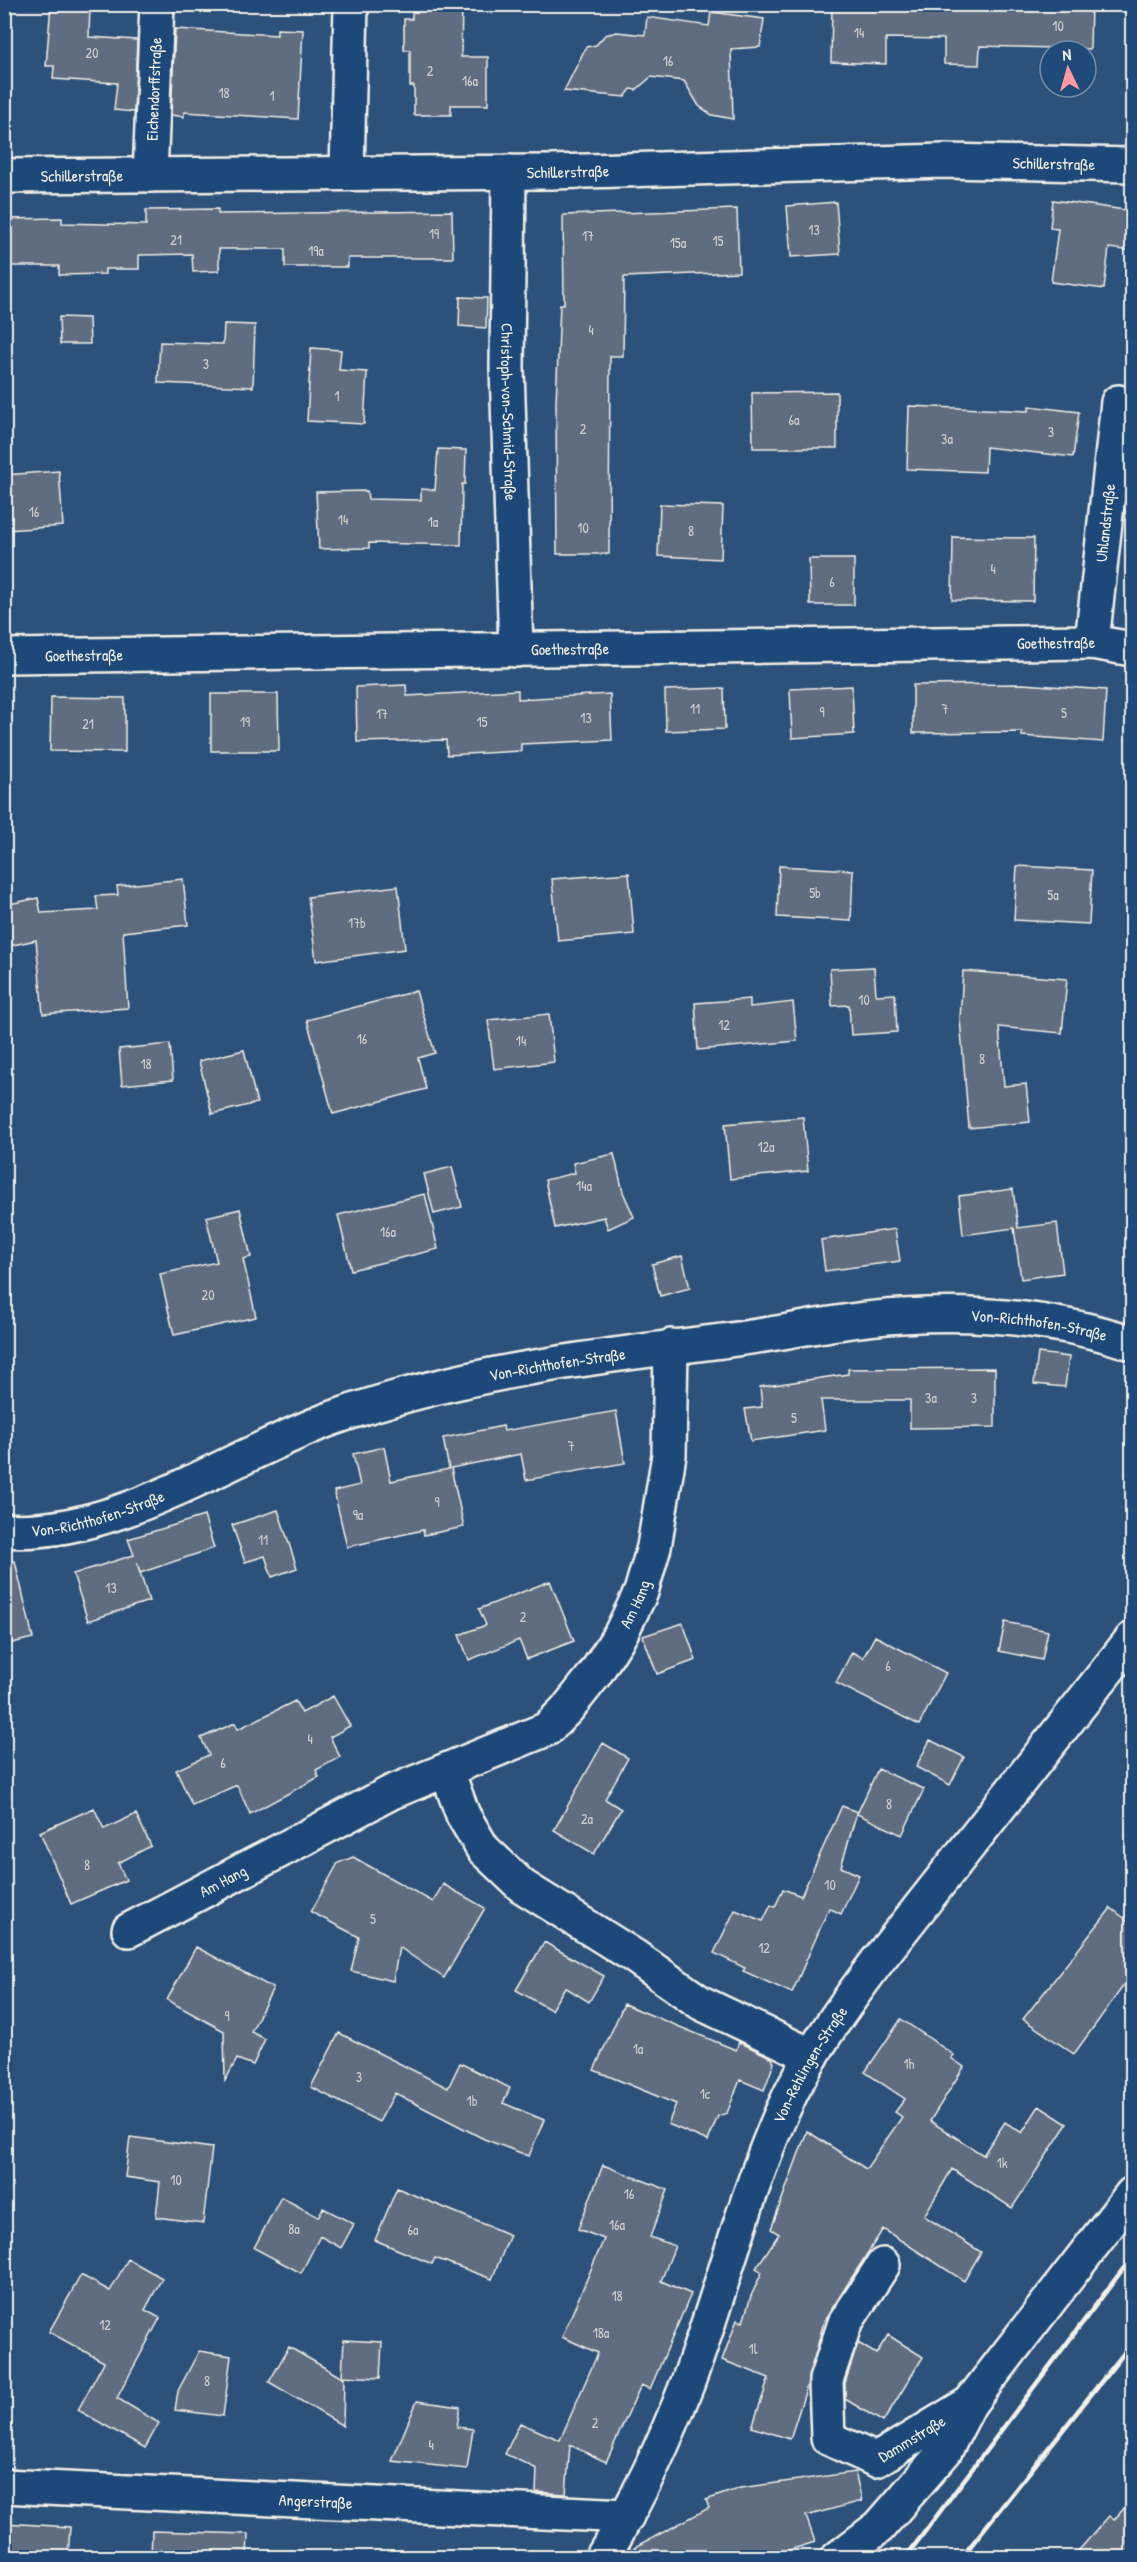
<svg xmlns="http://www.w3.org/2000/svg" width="1137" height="2562" font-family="'Patrick Hand',sans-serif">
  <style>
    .building { fill: #606c80; stroke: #f4f1e8; stroke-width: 1.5 }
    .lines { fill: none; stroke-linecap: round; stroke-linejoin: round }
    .minor-casing { stroke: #f4f1e8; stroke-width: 38 }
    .minor { stroke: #1f4a7a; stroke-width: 33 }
    .rail { stroke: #f4f1e8; stroke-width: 4.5 }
    .labels { text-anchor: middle; stroke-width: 4.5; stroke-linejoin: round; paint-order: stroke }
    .number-label { font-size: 14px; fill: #cfd0ce }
    .street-label { font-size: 16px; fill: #f4f1e8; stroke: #1f4a7a }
  </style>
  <rect width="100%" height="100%" fill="#2c517b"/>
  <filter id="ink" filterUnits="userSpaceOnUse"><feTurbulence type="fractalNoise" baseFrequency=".0167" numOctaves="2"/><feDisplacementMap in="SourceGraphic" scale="12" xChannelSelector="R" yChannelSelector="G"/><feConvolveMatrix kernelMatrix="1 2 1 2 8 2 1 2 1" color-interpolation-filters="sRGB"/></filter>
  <g filter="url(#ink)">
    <path class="building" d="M 51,4 L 90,4 L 89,37 L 137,40 L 134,112 L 114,110 L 117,83 L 53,79 L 54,66 L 46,66 Z
      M 412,4 L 462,4 L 461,57 L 488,57 L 488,105 L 451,105 L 451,115 L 414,115 L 414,86 L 410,86 L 410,50 L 404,50 L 404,19 L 412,19 Z
      M 832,4 L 1091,4 L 1090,49 L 980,46 L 979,65 L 944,64 L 944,39 L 886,38 L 886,64 L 831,62 Z
      M 711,12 L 764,19 L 760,47 L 731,49 L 733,119 L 712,115 L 699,106 L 684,81 L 651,77 L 636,90 L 631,89 L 625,97 L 564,91 L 586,47 L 596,45 L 605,35 L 617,32 L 645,35 L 647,17 L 709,26 Z
      M 175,29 L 277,35 L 277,29 L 303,30 L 298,119 L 184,112 L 184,117 L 171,115 Z
      M 1053,200 L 1132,211 L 1132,251 L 1109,248 L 1104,289 L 1051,282 L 1058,229 L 1050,228 Z
      M 836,202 L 840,254 L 791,257 L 787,206 Z
      M 218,209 L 218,214 L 452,211 L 453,258 L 348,258 L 348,267 L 285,267 L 285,249 L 219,249 L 219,271 L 193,272 L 192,254 L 139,255 L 139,269 L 105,269 L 105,274 L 59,275 L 59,266 L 4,266 L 4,219 L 62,218 L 62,223 L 146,225 L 146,210 Z
      M 737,209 L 739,272 L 624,277 L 623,356 L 610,356 L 609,554 L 557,554 L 556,403 L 560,304 L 564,304 L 563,215 Z
      M 460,297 L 487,298 L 486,328 L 459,326 Z
      M 59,317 L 89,318 L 90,344 L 60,344 Z
      M 224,324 L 255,325 L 253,387 L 158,383 L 160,342 L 223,344 Z
      M 311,348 L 341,350 L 339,370 L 367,372 L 364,424 L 307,421 Z
      M 837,392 L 837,448 L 753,448 L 752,393 Z
      M 909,406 L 1029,411 L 1029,406 L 1079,412 L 1073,457 L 986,447 L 985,472 L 907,469 Z
      M 438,449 L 466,450 L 465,484 L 462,484 L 461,545 L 369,543 L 369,548 L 319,549 L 316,492 L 367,491 L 368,499 L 421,500 L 421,489 L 435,490 Z
      M 59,471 L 63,526 L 7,530 L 4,475 Z
      M 660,504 L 723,506 L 721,559 L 658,556 Z
      M 953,537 L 1034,538 L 1033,601 L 952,600 Z
      M 809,559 L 854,559 L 854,605 L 810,605 Z
      M 1023,684 L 1106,690 L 1103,742 L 1022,736 L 1022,732 L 913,733 L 913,685 Z
      M 406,685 L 407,696 L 518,690 L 518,699 L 610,694 L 612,740 L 521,744 L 521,751 L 447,755 L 446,740 L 357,742 L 356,687 Z
      M 852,686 L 854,734 L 792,738 L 790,689 Z
      M 724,688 L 725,729 L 666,731 L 665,690 Z
      M 211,694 L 278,694 L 279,751 L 211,751 Z
      M 51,697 L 125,698 L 125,752 L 50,751 Z
      M 779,866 L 853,870 L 851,921 L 777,917 Z
      M 1017,866 L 1092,870 L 1089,924 L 1014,920 Z
      M 629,873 L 634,934 L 558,941 L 552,879 Z
      M 183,879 L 188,925 L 123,932 L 128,1008 L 43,1014 L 36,940 L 4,947 L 4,905 L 38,898 L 41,913 L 98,910 L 96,896 L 118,895 L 117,886 Z
      M 398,886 L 405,949 L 316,961 L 308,897 Z
      M 874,967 L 876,995 L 895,994 L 897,1032 L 851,1035 L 849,1005 L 832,1006 L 830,969 Z
      M 963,971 L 1067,979 L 1062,1033 L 999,1027 L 1004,1086 L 1026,1084 L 1030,1122 L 969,1128 L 960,1019 Z
      M 416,991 L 435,1053 L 418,1058 L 426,1089 L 333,1114 L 307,1020 Z
      M 750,999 L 750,1007 L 793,1002 L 797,1041 L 698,1050 L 695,1003 Z
      M 549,1014 L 554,1062 L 494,1069 L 488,1020 Z
      M 170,1044 L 173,1080 L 122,1085 L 119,1049 Z
      M 244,1050 L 257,1103 L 212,1114 L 199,1061 Z
      M 803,1117 L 808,1171 L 730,1179 L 725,1124 Z
      M 614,1154 L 623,1192 L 634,1217 L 608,1229 L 604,1217 L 555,1228 L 545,1180 L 575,1173 L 573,1163 Z
      M 452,1167 L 462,1207 L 434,1214 L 424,1174 Z
      M 1013,1189 L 1018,1228 L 1057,1223 L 1063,1273 L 1021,1279 L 1014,1228 L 963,1235 L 959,1196 Z
      M 425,1194 L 438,1249 L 351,1270 L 338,1215 Z
      M 240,1209 L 251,1257 L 243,1259 L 256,1317 L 174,1335 L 160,1274 L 217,1262 L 206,1217 Z
      M 895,1229 L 900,1261 L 825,1271 L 821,1240 Z
      M 682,1256 L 690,1288 L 660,1296 L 652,1264 Z
      M 1038,1353 L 1069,1357 L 1065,1387 L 1034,1384 Z
      M 995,1368 L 995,1427 L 910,1428 L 910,1400 L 821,1400 L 825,1430 L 751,1441 L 745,1409 L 762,1407 L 760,1387 L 848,1374 L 848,1369 Z
      M 616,1411 L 625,1463 L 526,1480 L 521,1454 L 451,1468 L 464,1527 L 424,1535 L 423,1530 L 347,1547 L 334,1491 L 360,1485 L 353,1454 L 384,1447 L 391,1481 L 449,1469 L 443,1438 L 503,1426 L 504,1431 Z
      M 278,1510 L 297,1568 L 272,1577 L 265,1556 L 245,1562 L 232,1525 Z
      M 204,1516 L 214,1548 L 140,1573 L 137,1563 L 149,1601 L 88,1621 L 73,1574 L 134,1555 L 128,1539 Z
      M 15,1561 L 33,1638 L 4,1645 L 4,1562 Z
      M 550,1581 L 574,1641 L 527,1659 L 519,1640 L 469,1660 L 459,1635 L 486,1625 L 479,1609 Z
      M 1005,1622 L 1048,1631 L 1042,1660 L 999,1651 Z
      M 683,1623 L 696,1660 L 657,1674 L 643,1636 Z
      M 875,1636 L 946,1673 L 919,1725 L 836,1683 L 852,1652 L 863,1658 Z
      M 333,1696 L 350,1726 L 330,1737 L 340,1757 L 316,1770 L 319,1777 L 250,1814 L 237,1785 L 192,1805 L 176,1770 L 209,1755 L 201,1738 L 235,1723 L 238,1729 L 295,1701 L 302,1713 Z
      M 930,1740 L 964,1757 L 950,1785 L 916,1767 Z
      M 603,1743 L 628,1758 L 605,1799 L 621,1809 L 594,1854 L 554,1830 Z
      M 878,1769 L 924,1789 L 902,1835 L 857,1814 Z
      M 842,1806 L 857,1812 L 841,1867 L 859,1875 L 841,1914 L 829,1908 L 792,1993 L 743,1971 L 745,1968 L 714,1953 L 735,1910 L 763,1921 L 771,1905 L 775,1907 L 783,1889 L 801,1896 Z
      M 94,1808 L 104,1829 L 136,1814 L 151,1846 L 118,1863 L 126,1880 L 71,1904 L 40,1832 Z
      M 353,1857 L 433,1902 L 443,1884 L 485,1908 L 444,1978 L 399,1947 L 393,1981 L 351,1971 L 359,1937 L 311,1912 L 338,1863 Z
      M 1111,1908 L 1132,1924 L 1132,1974 L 1074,2054 L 1023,2019 Z
      M 544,1942 L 604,1976 L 589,2002 L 565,1987 L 551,2010 L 516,1990 Z
      M 196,1947 L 273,1988 L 251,2032 L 265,2039 L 253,2065 L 237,2059 L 225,2081 L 224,2031 L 167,2000 Z
      M 624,2004 L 736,2050 L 739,2042 L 772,2058 L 774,2063 L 764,2090 L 740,2080 L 727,2113 L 718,2116 L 708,2141 L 668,2124 L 676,2104 L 594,2070 Z
      M 901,2019 L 954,2055 L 951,2058 L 964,2067 L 930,2121 L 983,2155 L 1005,2122 L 1022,2133 L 1039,2106 L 1067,2124 L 1012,2208 L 952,2169 L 924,2216 L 981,2252 L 964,2281 L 883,2229 L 824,2321 L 807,2386 L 790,2439 L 752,2427 L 769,2378 L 722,2360 L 737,2320 L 743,2322 L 751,2296 L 762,2272 L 756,2268 L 779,2234 L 771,2229 L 807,2131 L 866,2169 L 902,2117 L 895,2112 L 905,2099 L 865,2072 Z
      M 339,2033 L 448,2088 L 460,2063 L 510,2088 L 503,2103 L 544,2120 L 529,2156 L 484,2139 L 395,2093 L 379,2122 L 311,2087 Z
      M 130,2137 L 212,2148 L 203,2223 L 156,2217 L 160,2182 L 125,2177 Z
      M 603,2165 L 668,2190 L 650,2237 L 675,2246 L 661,2281 L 691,2294 L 650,2389 L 641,2385 L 606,2462 L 570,2445 L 566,2494 L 536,2492 L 537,2469 L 505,2454 L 520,2423 L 560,2440 L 598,2353 L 562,2337 L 604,2239 L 578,2229 Z
      M 397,2188 L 510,2235 L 492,2279 L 435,2258 L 432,2264 L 375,2240 Z
      M 281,2197 L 318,2217 L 323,2208 L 354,2224 L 341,2248 L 320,2236 L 301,2273 L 254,2248 Z
      M 128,2259 L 162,2278 L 145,2310 L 160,2318 L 117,2398 L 159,2423 L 145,2448 L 78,2410 L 104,2362 L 49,2332 L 81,2275 L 110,2291 Z
      M 888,2335 L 923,2357 L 883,2422 L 845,2399 L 845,2383 L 858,2343 L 876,2354 Z
      M 344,2340 L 382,2342 L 380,2378 L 342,2376 Z
      M 289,2347 L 344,2379 L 343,2426 L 269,2382 Z
      M 199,2351 L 231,2356 L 223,2416 L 175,2410 L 178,2391 Z
      M 417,2401 L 460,2407 L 457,2427 L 473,2429 L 467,2469 L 392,2461 Z
      M 855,2472 L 862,2501 L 806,2516 L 815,2542 L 764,2558 L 624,2558 L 628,2551 L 709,2508 L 706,2500 L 740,2488 Z
      M 1132,2499 L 1132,2558 L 1072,2558 L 1109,2516 L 1114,2520 Z
      M 4,2523 L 70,2527 L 68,2558 L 4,2558 Z
      M 152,2531 L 248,2534 L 247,2558 L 151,2558 Z"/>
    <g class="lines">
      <g class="minor-casing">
        <g id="minor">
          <path id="s1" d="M 509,172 L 507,368 L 516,650"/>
          <path d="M 347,173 L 351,4"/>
          <path id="s2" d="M 150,175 L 157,4"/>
          <path id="s3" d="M 4,176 L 551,172 L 945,161 L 1132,165"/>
          <path id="s4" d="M 1092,642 L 1118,402"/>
          <path id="s5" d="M 4,656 L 1092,642 L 1132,649"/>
          <path id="s6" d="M 4,1530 C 114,1539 233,1454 333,1418 C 458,1373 591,1357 722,1341 C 782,1334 842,1319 902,1316 C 979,1311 1059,1319 1132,1343"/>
          <path d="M 447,1771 L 463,1815 L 483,1849 L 522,1886 L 634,1956 L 701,2003 L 812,2056"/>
          <path id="s7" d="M 129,1930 L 392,1792 L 547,1729 L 568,1708 L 595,1674 L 621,1633 L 641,1592 L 654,1547 L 669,1455 L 671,1346"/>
          <path id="s8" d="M 883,2265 L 845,2323 L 826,2380 L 828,2438 L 876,2460 L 970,2403"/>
          <path id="s9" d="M 4,2486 L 627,2516"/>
          <path id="s10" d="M 602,2558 C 636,2503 665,2442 688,2382 C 721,2293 744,2198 782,2112 C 807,2056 843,2007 879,1959 L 1132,1639"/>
          <path d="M 838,2558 L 879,2527 L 945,2451 L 970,2403 L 1132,2194"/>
        </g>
      </g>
      <use href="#minor" class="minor"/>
      <path class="rail" d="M 905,2558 L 1132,2257
        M 961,2558 L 1132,2343"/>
    </g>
  </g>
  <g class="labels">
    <g class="number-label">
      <text x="1058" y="31">10</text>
      <text x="859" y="38">14</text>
      <text x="92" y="58">20</text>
      <text x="668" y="66">16</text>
      <text x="430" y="76">2</text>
      <text x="470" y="86">16a</text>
      <text x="224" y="98">18</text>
      <text x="272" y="101">1</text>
      <text x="814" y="235">13</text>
      <text x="434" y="239">19</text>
      <text x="588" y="241">17</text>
      <text x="176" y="245">21</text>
      <text x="718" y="246">15</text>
      <text x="678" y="248">15a</text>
      <text x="316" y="256">19a</text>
      <text x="591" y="335">4</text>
      <text x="206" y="369">3</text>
      <text x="337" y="401">1</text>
      <text x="794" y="425">6a</text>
      <text x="583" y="434">2</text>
      <text x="1051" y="437">3</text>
      <text x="947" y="444">3a</text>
      <text x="34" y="517">16</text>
      <text x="343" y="525">14</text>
      <text x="433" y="527">1a</text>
      <text x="583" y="533">10</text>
      <text x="691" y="536">8</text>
      <text x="993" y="574">4</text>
      <text x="832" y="587">6</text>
      <text x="695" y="714">11</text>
      <text x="945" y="714">7</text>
      <text x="822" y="717">9</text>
      <text x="1064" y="718">5</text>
      <text x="382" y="719">17</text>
      <text x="586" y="723">13</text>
      <text x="245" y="727">19</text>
      <text x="482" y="727">15</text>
      <text x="88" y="729">21</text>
      <text x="815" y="898">5b</text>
      <text x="1053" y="900">5a</text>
      <text x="357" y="928">17b</text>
      <text x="864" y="1005">10</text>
      <text x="724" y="1030">12</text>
      <text x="362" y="1044">16</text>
      <text x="521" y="1046">14</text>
      <text x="982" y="1064">8</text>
      <text x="146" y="1069">18</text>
      <text x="766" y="1152">12a</text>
      <text x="584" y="1191">14a</text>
      <text x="388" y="1237">16a</text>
      <text x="208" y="1300">20</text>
      <text x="931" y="1403">3a</text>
      <text x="974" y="1403">3</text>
      <text x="794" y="1423">5</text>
      <text x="571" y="1451">7</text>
      <text x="437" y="1507">9</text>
      <text x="358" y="1520">9a</text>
      <text x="263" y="1545">11</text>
      <text x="111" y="1593">13</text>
      <text x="523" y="1622">2</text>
      <text x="888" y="1671">6</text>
      <text x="310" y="1744">4</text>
      <text x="223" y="1768">6</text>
      <text x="889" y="1809">8</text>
      <text x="587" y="1824">2a</text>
      <text x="87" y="1870">8</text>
      <text x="830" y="1890">10</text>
      <text x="373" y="1924">5</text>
      <text x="764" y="1953">12</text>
      <text x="227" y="2021">9</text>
      <text x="638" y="2054">1a</text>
      <text x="909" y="2069">1h</text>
      <text x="359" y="2082">3</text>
      <text x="705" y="2099">1c</text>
      <text x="472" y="2106">1b</text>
      <text x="1002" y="2168">1k</text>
      <text x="176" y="2185">10</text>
      <text x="629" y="2199">16</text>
      <text x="617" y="2230">16a</text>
      <text x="294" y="2234">8a</text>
      <text x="413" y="2235">6a</text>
      <text x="617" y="2301">18</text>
      <text x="105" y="2330">12</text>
      <text x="601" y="2338">18a</text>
      <text x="753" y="2354">1l</text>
      <text x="207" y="2386">8</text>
      <text x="595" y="2428">2</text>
      <text x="431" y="2450">4</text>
    </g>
    <g class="street-label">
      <text dy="6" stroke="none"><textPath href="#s2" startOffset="86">Eichendorffstraße</textPath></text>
      <text dy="6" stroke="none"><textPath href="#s3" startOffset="1050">Schillerstraße</textPath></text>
      <text dy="6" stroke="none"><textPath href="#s3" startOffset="564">Schillerstraße</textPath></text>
      <text dy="6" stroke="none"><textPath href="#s3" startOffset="78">Schillerstraße</textPath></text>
      <text dy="6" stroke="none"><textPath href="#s1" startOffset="240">Christoph-von-Schmid-Straße</textPath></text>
      <text dy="6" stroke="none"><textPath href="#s4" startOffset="120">Uhlandstraße</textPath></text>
      <text dy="6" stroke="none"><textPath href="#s5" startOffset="1052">Goethestraße</textPath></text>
      <text dy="6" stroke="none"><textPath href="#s5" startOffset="566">Goethestraße</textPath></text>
      <text dy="6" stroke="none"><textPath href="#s5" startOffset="80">Goethestraße</textPath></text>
      <text dy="6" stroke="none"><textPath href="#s6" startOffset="1068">Von-Richthofen-Straße</textPath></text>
      <text dy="6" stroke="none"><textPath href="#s6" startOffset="582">Von-Richthofen-Straße</textPath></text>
      <text dy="6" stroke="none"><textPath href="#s6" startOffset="96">Von-Richthofen-Straße</textPath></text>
      <text dy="6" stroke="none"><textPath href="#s7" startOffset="618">Am Hang</textPath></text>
      <text dy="6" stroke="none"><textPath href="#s7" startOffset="106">Am Hang</textPath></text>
      <text dy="6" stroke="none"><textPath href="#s10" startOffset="537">Von-Rehlingen-Straße</textPath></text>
      <text dy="6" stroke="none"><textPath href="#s8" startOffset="282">Dammstraße</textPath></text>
      <text dy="6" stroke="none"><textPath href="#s9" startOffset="312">Angerstraße</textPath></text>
    </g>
  </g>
  <rect width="1137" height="2562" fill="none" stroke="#1f4a7a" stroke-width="24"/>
  <rect x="12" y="12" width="1113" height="2538" fill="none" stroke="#f4f1e8" stroke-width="2" filter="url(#ink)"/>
  <g transform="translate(1068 69) rotate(355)"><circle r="28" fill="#1f4a7a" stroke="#748da6" stroke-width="1.5"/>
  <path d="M0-4.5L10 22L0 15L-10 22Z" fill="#ff9aa2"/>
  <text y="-9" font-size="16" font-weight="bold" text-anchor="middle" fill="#f4f1e8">N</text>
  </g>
</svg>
